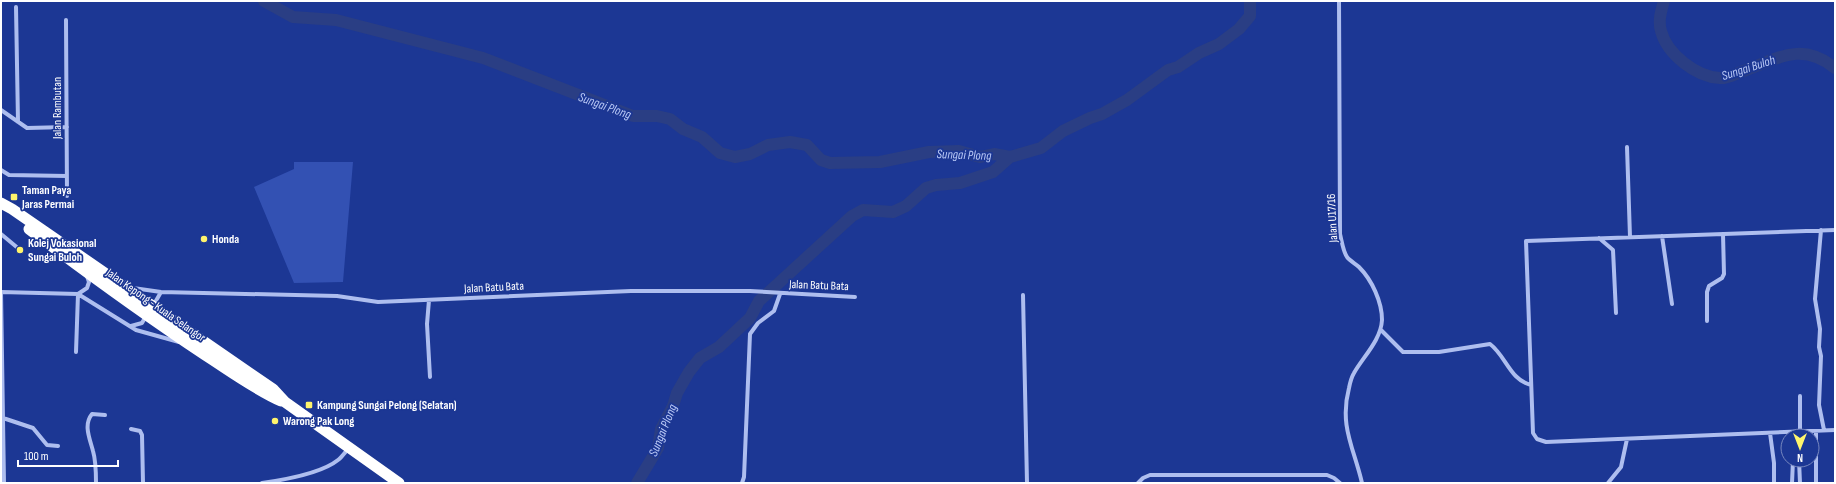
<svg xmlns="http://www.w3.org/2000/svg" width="1836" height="484" font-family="'Sofia Sans Condensed',sans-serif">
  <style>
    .green { fill: #3351b3 }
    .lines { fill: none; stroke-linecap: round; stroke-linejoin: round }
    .river { stroke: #2a3e84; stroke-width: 12 }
    .street { stroke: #aebeef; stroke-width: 4 }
    .highway { stroke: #fff; stroke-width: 11 }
    .poi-dot { fill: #fff46c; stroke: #1c3794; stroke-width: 1.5 }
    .labels { text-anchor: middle; stroke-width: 3.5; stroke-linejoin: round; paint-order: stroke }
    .street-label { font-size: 12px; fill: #fff; stroke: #1c3794 }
    .poi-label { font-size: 12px; font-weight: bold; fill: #fff; stroke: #1c3794; text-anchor: start }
    .water-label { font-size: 13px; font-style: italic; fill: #bac9f6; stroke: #1c3794 }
  </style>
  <rect width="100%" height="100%" fill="#1c3794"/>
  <path class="green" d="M 294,162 L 353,162 L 343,282 L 294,283 L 254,187 L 294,169 Z"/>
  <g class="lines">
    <path class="river" d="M 264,1 L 293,17 L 336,20 L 483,58 L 633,116 L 657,116 L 670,119 L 683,129 L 702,137 L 720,153 L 735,157 L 750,154 L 768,145 L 790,142 L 807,145 L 821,160 L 830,163 L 880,162 L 929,152 L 959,151 L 980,157 L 994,154 L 1010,157
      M 1664,1 C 1661,11 1658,21 1661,31 C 1667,54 1696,77 1720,78 C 1726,79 1735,74 1741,72 C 1776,60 1800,40 1835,68
      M 637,483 L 658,448 L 661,429 L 673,406 L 677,393 L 689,372 L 700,358 L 719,347 L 750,318 L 759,301 L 852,216 L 863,210 L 893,212 L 906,206 L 926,188 L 936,185 L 960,183 L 993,172 L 1010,157 L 1041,148 L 1063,131 L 1090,118 L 1102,114 L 1127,100 L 1168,70 L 1178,67 L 1199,53 L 1219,44 L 1239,29 L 1250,16 L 1250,1"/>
    <path class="street" d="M 1339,1 L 1340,234 C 1342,242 1343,251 1347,257 C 1350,261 1356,264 1359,267 C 1372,280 1382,302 1382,320 C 1381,340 1363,357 1354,373 C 1351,378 1350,383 1349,388 C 1339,426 1354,448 1362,483
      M 16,7 L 18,122
      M 66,20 L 67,196
      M 1,110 L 27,128 L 67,127
      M 1627,147 L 1630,237
      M 1,170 L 9,175 L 67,176
      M 1821,230 L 1815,299 L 1820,329 L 1819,347 L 1821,356 L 1819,405 L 1824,430
      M 1835,230 L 1526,241 L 1533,433 L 1537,439 L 1546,442 L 1835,430
      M 1,234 L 19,249
      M 1662,236 L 1672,304
      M 1599,238 L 1613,250 L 1616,313
      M 133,288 L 161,292 L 337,296 L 378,302 L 631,291 L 750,291 L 855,297
      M 1,292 L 78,294 L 136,330 L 179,342
      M 1,292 L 4,483
      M 78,294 L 87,288 L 89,282 L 87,276
      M 1023,295 L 1027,483
      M 429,300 L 427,324 L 430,377
      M 153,306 L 161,292
      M 1707,321 L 1707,292 L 1709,286 L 1722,278 L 1724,274 L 1723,234
      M 131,326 L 142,323 L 146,316
      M 1381,330 L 1403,352 L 1439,352 L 1490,344 C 1506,356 1510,380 1531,385
      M 76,352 L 78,294
      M 3,418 L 33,428 L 47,445 L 58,446
      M 131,429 L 140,431 L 142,435 L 143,483
      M 1770,433 L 1774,463 L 1774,483
      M 1800,436 L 1800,396
      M 1799,460 L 1800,483
      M 96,483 C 96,472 96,461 93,451 C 90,439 83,425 92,414 L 105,415
      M 262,483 C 283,480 322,473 338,460 C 342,457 345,452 349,448
      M 742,483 L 744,477 L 750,334 L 758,323 L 774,311 L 780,294
      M 1138,483 L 1143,478 L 1150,475 L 1327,475 L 1334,478 L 1340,483
      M 1608,483 L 1621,467 L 1627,439
      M 1792,483 L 1793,460
      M 1816,483 L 1816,431"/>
    <path class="highway" d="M 1,203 L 12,209 L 251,374 L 273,389 L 285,402 L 399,483
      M 29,229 C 87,273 145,315 205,355 C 230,371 254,389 281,401"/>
  </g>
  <g class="poi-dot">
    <rect x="10" y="193" width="8" height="8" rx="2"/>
    <circle cx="204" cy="239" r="4"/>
    <circle cx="20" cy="250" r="4"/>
    <rect x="305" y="401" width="8" height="8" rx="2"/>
    <circle cx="275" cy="421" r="4"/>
  </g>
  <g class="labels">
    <g class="street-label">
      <text transform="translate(57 108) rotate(-90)" y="4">Jalan Rambutan</text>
      <text transform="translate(1332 218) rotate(-93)" y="4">Jalan U17/16</text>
      <text transform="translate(819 285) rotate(2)" y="4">Jalan Batu Bata</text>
      <text transform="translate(494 287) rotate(-3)" y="4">Jalan Batu Bata</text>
      <text transform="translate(156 305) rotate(35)" y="4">Jalan Kepong - Kuala Selangor</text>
    </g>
    <g class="poi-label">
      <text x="22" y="194">Taman Paya<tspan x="22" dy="14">Jaras Permai</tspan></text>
      <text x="212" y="243">Honda</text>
      <text x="28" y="247">Kolej Vokasional<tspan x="28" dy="14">Sungai Buloh</tspan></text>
      <text x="317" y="409">Kampung Sungai Pelong (Selatan)</text>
      <text x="283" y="425">Warong Pak Long</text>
    </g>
    <g class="water-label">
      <text transform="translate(1748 67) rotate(-18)" y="5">Sungai Buloh</text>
      <text transform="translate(605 105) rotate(20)" y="5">Sungai Plong</text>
      <text transform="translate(964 154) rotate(2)" y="5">Sungai Plong</text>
      <text transform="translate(662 430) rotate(-68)" y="5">Sungai Plong</text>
    </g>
  </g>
  <rect width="1836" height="484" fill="none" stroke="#ffffff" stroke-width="4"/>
  <g transform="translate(1800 448) rotate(180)"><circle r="19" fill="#1c3794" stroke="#7787bf"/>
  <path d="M0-3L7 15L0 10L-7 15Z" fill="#fff46c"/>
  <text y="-6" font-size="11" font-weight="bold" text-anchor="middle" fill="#ffffff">N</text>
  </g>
  <path d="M18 460v6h100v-6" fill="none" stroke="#ffffff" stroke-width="2"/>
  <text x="24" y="460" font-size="12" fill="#ffffff" stroke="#1c3794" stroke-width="3" paint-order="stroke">100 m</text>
</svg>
